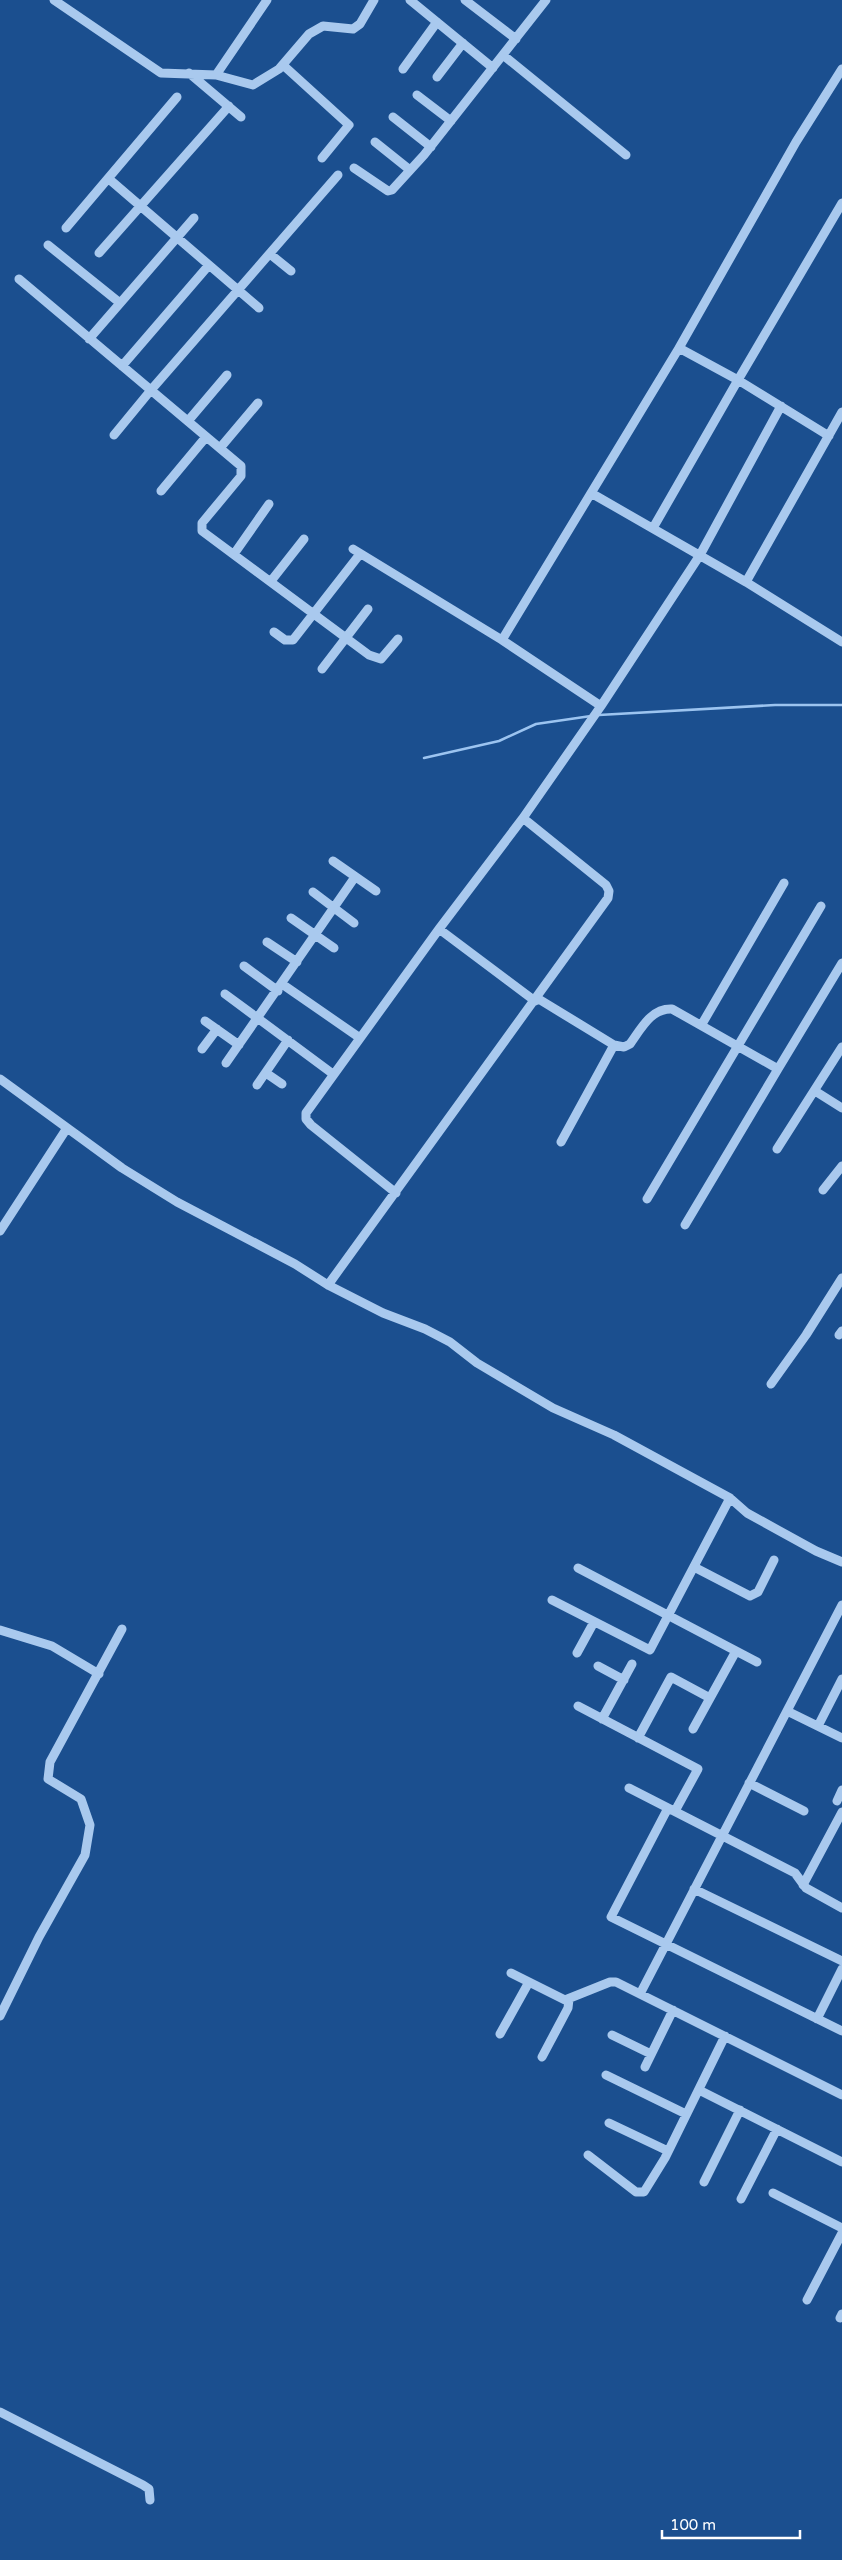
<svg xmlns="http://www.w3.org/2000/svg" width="842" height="2560" font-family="'Varela Round',sans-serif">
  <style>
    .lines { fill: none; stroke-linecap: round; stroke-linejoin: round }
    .stream { stroke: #9cc4f0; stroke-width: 2.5 }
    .minor { stroke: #a9c9ee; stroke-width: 9 }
  </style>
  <rect width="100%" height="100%" fill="#1b4f8f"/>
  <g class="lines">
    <path class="stream" d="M 599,715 L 775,705 L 842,705
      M 424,758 L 499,741 L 536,724 L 591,716"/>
    <path class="minor" d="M 54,0 L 161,73 L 216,75 L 253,85 L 279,69 L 309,34 L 323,26 L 353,29 L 360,24 L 374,0
      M 410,0 L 493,68
      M 465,0 L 516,39
      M 503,55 L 626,155
      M 283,65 L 349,125 L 322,158
      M 403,69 L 437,22
      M 189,73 L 241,117
      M 216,75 L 267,0
      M 437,77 L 463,43
      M 417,95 L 451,121
      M 393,117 L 431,147
      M 375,142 L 410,170
      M 354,168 L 388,191 L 392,190 L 424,155 L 546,0
      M 109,179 L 259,308
      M 66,228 L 177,97
      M 48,245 L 120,303
      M 99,253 L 229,106
      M 270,254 L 291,271
      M 19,279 L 241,466 L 241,476 L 202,523 L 202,531 L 369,655 L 381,659 L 398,639
      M 89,339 L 194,218
      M 679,348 L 738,380 L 842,203
      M 122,366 L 209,265
      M 188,421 L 227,375
      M 114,435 L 151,390 L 338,175
      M 220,448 L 258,403
      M 161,491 L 206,437
      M 591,493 L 746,582 L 842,642
      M 653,528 L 738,380 L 829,436
      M 353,549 L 502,640
      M 234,554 L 269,504
      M 271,581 L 304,539
      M 746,582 L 842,412
      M 274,632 L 285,640 L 293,640 L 360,554
      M 322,669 L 368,609
      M 601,706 L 700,555 L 781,406
      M 333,861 L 376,891
      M 313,892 L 354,923
      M 291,918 L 334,948
      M 439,929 L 535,1001
      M 267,942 L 297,962
      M 244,966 L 278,991
      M 282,984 L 360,1038
      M 225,994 L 333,1074
      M 537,998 L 614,1045 L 624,1047 L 630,1044 C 641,1029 651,1008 672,1009 L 778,1069 L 842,963
      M 205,1021 L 239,1045
      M 702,1024 L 784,883
      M 202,1049 L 217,1029
      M 226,1063 L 355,877
      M 266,1073 L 282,1084
      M 0,1079 L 122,1168 L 177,1202 L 295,1264 L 328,1285 L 383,1313 L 425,1329 L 450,1342 L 477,1363 L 553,1408 L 614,1435 L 730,1498 L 747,1513 L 816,1551 L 842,1562
      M 257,1085 L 288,1040
      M 815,1091 L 842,1108
      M 561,1142 L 614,1045
      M 777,1149 L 842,1047
      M 823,1190 L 842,1166
      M 396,1193 L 311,1125 L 306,1119 L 306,1113 L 439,929 L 523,818
      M 647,1199 L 821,906
      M 685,1225 L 778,1069
      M 0,1231 L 67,1128
      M 328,1285 L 608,898 L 609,891 L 606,885 L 523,818 L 601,706 L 502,640 L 679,348 L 796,142 L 842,69
      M 839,1335 L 842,1331
      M 771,1384 L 806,1335 L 842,1278
      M 694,1567 L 750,1596 L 758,1592 L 774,1560
      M 578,1568 L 757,1662
      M 552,1600 L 650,1650 L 730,1498
      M 0,1630 L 52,1646 L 99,1674
      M 577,1653 L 594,1622
      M 598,1666 L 624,1680
      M 578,1706 L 698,1769 L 675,1811
      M 787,1711 L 842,1738
      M 602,1719 L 632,1664
      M 818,1726 L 842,1679
      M 693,1729 L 736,1651
      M 638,1738 L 671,1677 L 710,1698
      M 749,1783 L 804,1811
      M 629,1788 L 795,1873 L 806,1888 L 842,1908
      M 837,1801 L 842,1790
      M 668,1808 L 611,1917 L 842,2031
      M 803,1885 L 842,1812
      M 694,1889 L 842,1961
      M 511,1973 L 565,2000 L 610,1982 L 616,1982 L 842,2095
      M 640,1994 L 842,1605
      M 0,2016 L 39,1937 L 85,1855 L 90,1825 L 81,1799 L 48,1779 L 50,1762 L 122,1629
      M 817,2019 L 842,1969
      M 500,2034 L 529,1982
      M 612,2035 L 651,2054
      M 542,2057 L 568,2008 L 569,1999
      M 645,2067 L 673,2010
      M 606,2075 L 686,2114
      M 699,2090 L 842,2162
      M 609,2123 L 668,2151
      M 588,2155 L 636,2192 L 644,2192 L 665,2158 L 725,2036
      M 704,2182 L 740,2110
      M 773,2193 L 842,2228
      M 741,2199 L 777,2129
      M 807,2300 L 842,2233
      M 840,2318 L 842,2314
      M 0,2412 L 143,2485 L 149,2489 L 150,2500"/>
  </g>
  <path d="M662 2530v8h138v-8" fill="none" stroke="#ffffff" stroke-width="2.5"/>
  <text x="670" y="2530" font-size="15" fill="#ffffff" stroke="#1b4f8f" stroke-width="4" paint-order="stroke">100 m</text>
</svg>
